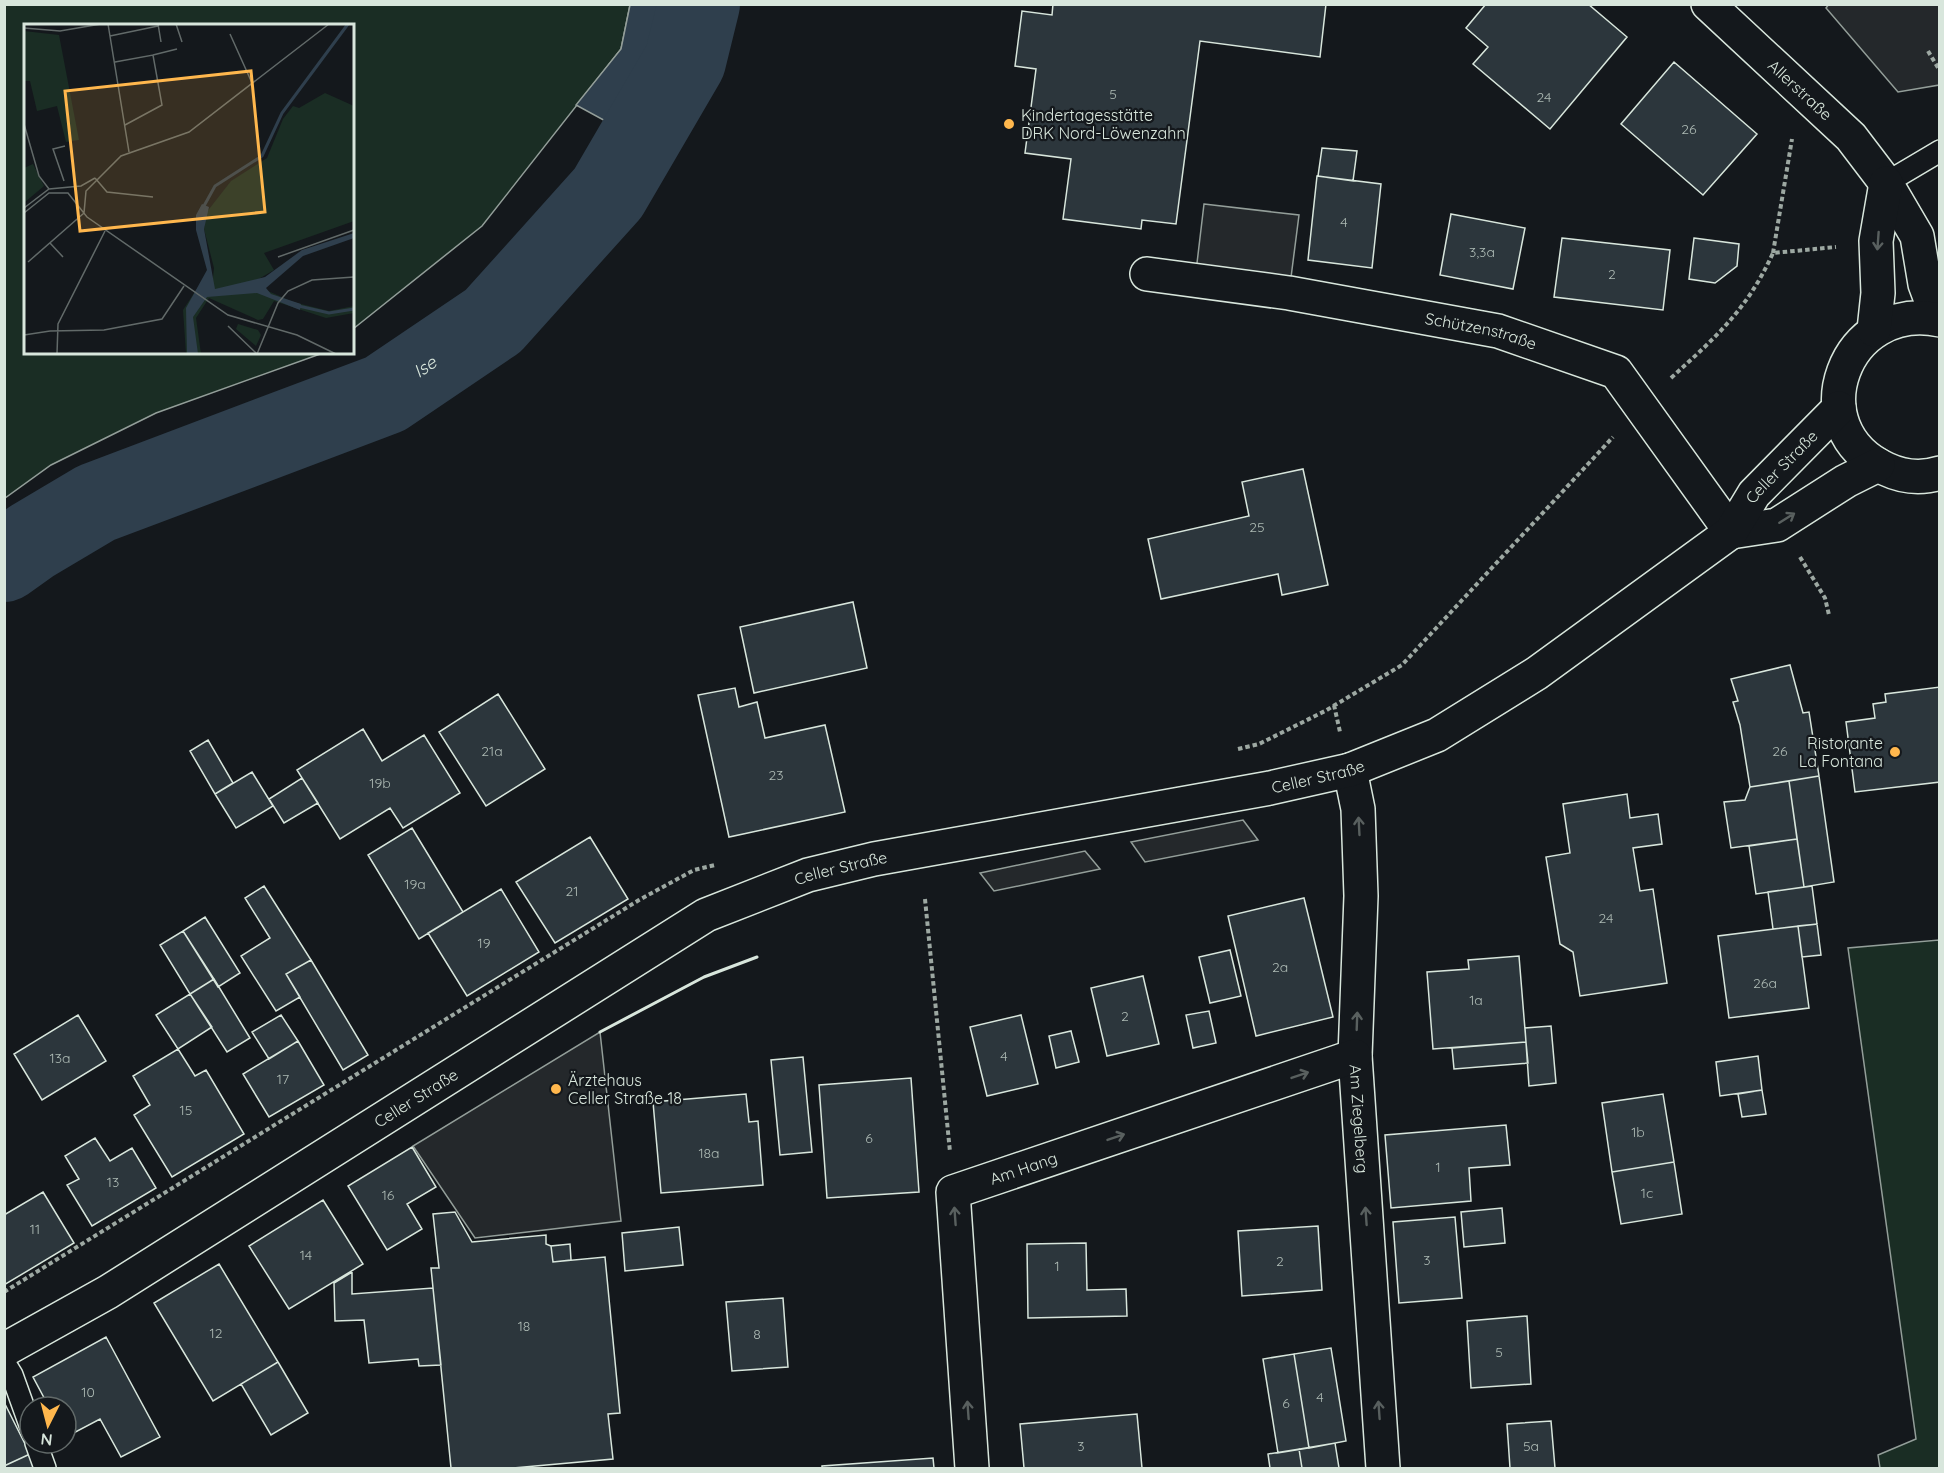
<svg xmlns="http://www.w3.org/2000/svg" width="1944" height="1473" font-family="Quicksand,sans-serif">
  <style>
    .green { fill: #1a2d24; stroke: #939e99; stroke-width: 1.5 }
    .parking { fill: #24282b; stroke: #939e99; stroke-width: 1.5 }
    .water { fill: #2f3f4d; stroke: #939e99; stroke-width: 1.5 }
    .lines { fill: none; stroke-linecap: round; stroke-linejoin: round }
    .river { stroke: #2f3f4d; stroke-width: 82 }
    .building { fill: #2c363c; stroke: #d8e6dc; stroke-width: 1.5 }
    .service-casing { stroke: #d8e6dc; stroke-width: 24 }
    .minor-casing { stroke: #d8e6dc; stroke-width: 36 }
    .tertiary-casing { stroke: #d8e6dc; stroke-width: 36 }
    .path { stroke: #9da8a2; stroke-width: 4; stroke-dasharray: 4.5 3; stroke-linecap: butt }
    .service { stroke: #14181c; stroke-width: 21 }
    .minor { stroke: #14181c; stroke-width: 33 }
    .tertiary { stroke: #14181c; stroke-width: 33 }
    .wall { stroke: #d8e6dc; stroke-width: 3 }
    .oneway { stroke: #59605f }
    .poi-dot { fill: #ffb74d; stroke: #14181c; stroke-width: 2 }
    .labels { text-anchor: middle; stroke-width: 4.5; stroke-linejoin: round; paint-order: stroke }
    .number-label { font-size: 14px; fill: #adbab4 }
    .street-label { font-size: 16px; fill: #d8e6dc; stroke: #14181c }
    .poi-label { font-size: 16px; fill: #d8e6dc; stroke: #14181c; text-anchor: start }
    .water-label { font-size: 18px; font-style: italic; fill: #d8e6dc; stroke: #14181c }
    .inset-river { fill: none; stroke: #2f3f4d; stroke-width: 3 }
    .inset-road { fill: none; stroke: #626a69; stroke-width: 1.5 }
    .view { fill: #ffb74d; fill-opacity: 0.15; stroke: #ffb74d; stroke-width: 3 }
    .inset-edge { fill: none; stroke: #d8e6dc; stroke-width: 3 }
  </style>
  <rect width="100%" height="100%" fill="#14181c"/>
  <path class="green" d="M 4,5 L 630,5 L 621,49 L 482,226 L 353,329 L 352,26 L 26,26 L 26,352 L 323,353 L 156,413 L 51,465 L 5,498 Z
    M 1939,940 L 1939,1468 L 1880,1468 L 1878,1455 L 1916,1439 L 1848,948 Z"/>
  <path class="parking" d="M 1829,4 L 1939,5 L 1939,85 L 1898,92 L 1826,8 Z
    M 1204,204 L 1299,215 L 1289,293 L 1195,280 Z
    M 1243,820 L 1258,840 L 1145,862 L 1131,842 Z
    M 1085,851 L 1100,869 L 994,891 L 980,873 Z
    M 600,1032 L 621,1221 L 475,1238 L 413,1146 Z"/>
  <path class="water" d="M 630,5 L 728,5 L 722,45 L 653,147 L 576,105 L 621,49 Z"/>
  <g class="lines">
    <path class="river" id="s1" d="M 4,561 L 32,541 L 96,503 L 385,394 L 493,321 L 608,193 L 685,61 L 699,4"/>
  </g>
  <path class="building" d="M 1053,4 L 1326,4 L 1320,57 L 1200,41 L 1176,224 L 1142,220 L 1141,229 L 1063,219 L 1071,159 L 1025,153 L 1036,69 L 1015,66 L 1022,11 L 1052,15 Z
    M 1486,4 L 1588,4 L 1627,37 L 1550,129 L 1473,64 L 1488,47 L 1466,28 Z
    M 1674,62 L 1757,134 L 1703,195 L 1621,124 Z
    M 1322,148 L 1357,151 L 1353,181 L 1318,176 Z
    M 1317,176 L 1381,184 L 1372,268 L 1308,260 Z
    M 1451,214 L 1525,228 L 1513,289 L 1440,275 Z
    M 1562,238 L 1670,250 L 1663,310 L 1554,297 Z
    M 1694,238 L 1739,244 L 1737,266 L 1715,283 L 1689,279 Z
    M 1303,469 L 1328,585 L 1282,595 L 1278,574 L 1161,599 L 1148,539 L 1249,516 L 1242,482 Z
    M 853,602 L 867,668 L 754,693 L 740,627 Z
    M 1790,665 L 1803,713 L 1809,712 L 1819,776 L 1750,787 L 1740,725 L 1733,702 L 1738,701 L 1731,679 Z
    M 1940,687 L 1940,782 L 1855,792 L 1846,722 L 1875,718 L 1873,704 L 1886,702 L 1885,694 Z
    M 735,688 L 739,707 L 757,702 L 765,738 L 825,725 L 845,812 L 729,837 L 698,695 Z
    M 498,694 L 545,769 L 486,806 L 439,732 Z
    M 363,729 L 382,761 L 424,735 L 460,793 L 403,828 L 390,808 L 340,839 L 297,770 Z
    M 208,740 L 233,783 L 215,794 L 190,751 Z
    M 252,772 L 273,806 L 236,828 L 215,794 Z
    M 1819,776 L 1834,882 L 1804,887 L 1789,781 Z
    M 302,778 L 318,803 L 284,823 L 269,799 Z
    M 1789,781 L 1797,839 L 1731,848 L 1724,802 L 1745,800 L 1750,787 Z
    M 1627,794 L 1630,818 L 1658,814 L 1662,844 L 1633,848 L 1640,891 L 1653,889 L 1667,983 L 1580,996 L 1573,952 L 1560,944 L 1546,857 L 1570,853 L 1563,804 Z
    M 412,828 L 463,912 L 419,939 L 368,855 Z
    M 590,837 L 628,899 L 555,943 L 516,882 Z
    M 1797,839 L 1804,887 L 1756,894 L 1749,846 Z
    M 264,886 L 311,960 L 286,974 L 300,997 L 276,1011 L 241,956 L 270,938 L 245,898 Z
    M 1812,886 L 1817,924 L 1773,929 L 1768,892 Z
    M 501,889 L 539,952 L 467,996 L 428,933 Z
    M 1304,898 L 1333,1017 L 1256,1036 L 1228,916 Z
    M 205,917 L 240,973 L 218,987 L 183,931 Z
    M 1817,924 L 1821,955 L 1802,957 L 1798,926 Z
    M 1798,926 L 1809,1008 L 1729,1018 L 1718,936 Z
    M 183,931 L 214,979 L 190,994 L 160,945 Z
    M 1230,950 L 1241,996 L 1210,1003 L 1199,957 Z
    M 1519,956 L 1526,1042 L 1433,1049 L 1427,972 L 1469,969 L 1468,960 Z
    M 311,960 L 368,1055 L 343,1070 L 286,974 Z
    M 1143,976 L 1159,1044 L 1107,1056 L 1091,988 Z
    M 214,979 L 250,1038 L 227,1052 L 190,994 Z
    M 190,994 L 212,1027 L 178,1049 L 156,1015 Z
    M 1209,1011 L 1216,1043 L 1193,1048 L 1186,1015 Z
    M 78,1015 L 106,1061 L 42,1100 L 14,1054 Z
    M 281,1015 L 298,1041 L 269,1059 L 252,1032 Z
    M 1021,1015 L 1038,1084 L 987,1096 L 970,1027 Z
    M 1551,1026 L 1556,1083 L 1529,1086 L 1525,1028 Z
    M 1071,1031 L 1079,1062 L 1056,1068 L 1049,1036 Z
    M 298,1041 L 324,1085 L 269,1117 L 243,1074 Z
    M 1526,1042 L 1528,1063 L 1454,1069 L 1452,1048 Z
    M 178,1049 L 195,1076 L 206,1070 L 244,1134 L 172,1177 L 134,1115 L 150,1105 L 133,1076 Z
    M 1758,1056 L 1762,1090 L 1720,1096 L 1716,1062 Z
    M 803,1057 L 812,1152 L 780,1155 L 771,1060 Z
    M 911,1078 L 919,1192 L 827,1198 L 819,1085 Z
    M 1762,1090 L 1766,1114 L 1742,1117 L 1738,1094 Z
    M 746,1094 L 749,1122 L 758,1121 L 763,1185 L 661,1193 L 653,1102 Z
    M 1663,1094 L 1674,1162 L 1612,1172 L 1602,1103 Z
    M 1506,1125 L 1510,1165 L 1469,1168 L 1471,1201 L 1391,1208 L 1385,1135 Z
    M 95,1138 L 110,1161 L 132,1148 L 156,1188 L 92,1226 L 67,1185 L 79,1179 L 65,1156 Z
    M 412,1147 L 436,1187 L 407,1204 L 422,1229 L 387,1250 L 348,1186 Z
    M 1674,1162 L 1682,1214 L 1621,1224 L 1612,1172 Z
    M 43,1192 L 74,1243 L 4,1285 L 4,1215 Z
    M 323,1200 L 363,1264 L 289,1309 L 249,1246 Z
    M 1502,1208 L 1505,1243 L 1464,1247 L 1461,1212 Z
    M 455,1212 L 472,1242 L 546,1235 L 546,1244 L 551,1246 L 553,1262 L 605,1257 L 620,1413 L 608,1414 L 613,1459 L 513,1468 L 451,1468 L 431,1268 L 439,1268 L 433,1214 Z
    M 1455,1217 L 1462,1298 L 1399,1303 L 1393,1222 Z
    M 1318,1226 L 1322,1290 L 1242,1296 L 1238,1231 Z
    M 679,1227 L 683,1265 L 625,1271 L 622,1233 Z
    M 1086,1243 L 1087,1290 L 1126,1289 L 1127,1316 L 1028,1318 L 1027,1244 Z
    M 570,1244 L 571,1260 L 553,1262 L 551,1246 Z
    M 219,1264 L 278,1362 L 213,1401 L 154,1303 Z
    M 352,1272 L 352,1294 L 433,1288 L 441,1365 L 419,1366 L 418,1359 L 369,1363 L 364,1320 L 335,1321 L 334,1283 Z
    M 783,1298 L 788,1367 L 732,1371 L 726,1302 Z
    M 1527,1316 L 1531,1384 L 1471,1388 L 1467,1321 Z
    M 106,1337 L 160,1437 L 121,1457 L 100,1419 L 66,1437 L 66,1407 L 49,1407 L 33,1377 Z
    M 1331,1348 L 1346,1441 L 1309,1448 L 1294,1354 Z
    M 1294,1354 L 1309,1448 L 1278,1453 L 1263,1359 Z
    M 278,1362 L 308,1413 L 271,1435 L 241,1384 Z
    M 4,1402 L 30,1454 L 4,1466 Z
    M 1137,1414 L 1142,1468 L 1024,1468 L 1020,1424 Z
    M 1551,1421 L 1555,1468 L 1510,1468 L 1507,1424 Z
    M 1335,1443 L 1339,1468 L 1302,1468 L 1299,1449 Z
    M 1299,1449 L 1302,1468 L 1270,1468 L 1268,1454 Z
    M 30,1454 L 37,1468 L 4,1468 L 4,1466 Z
    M 933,1458 L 934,1468 L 822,1468 L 822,1466 Z"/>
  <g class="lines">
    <g class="service-casing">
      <path id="service" d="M 1886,183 L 1940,151
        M 4,1362 L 12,1375 L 30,1425
        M 36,1443 L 45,1468"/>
    </g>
    <g class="minor-casing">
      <g id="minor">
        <path id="s2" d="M 1147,274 L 1289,293 L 1498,331 L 1616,372 L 1731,532"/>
        <path id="s3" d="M 1350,770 L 1358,809 L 1361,896 L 1355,1056 L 1383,1468"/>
        <path id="s4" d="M 972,1468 L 953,1192 L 1355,1056"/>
      </g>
    </g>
    <g class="tertiary-casing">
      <g id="tertiary">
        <path id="s5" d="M 1708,4 L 1851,137 L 1886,183 L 1917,236 L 1925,284 L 1938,319"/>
        <path d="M 1940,320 C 1844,300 1797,428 1886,469 C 1903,477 1921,479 1940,473"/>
        <path d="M 1874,330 L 1878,293 L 1876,241 L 1886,183"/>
        <path d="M 1731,532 L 1777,525 L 1846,481 L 1878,465"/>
        <path id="s6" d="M 4,1350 L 108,1292 L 706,915 L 808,875 L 874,859 L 1270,788 L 1350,770 L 1437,735 L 1537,673 L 1731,532 L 1754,494 L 1839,408"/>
      </g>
    </g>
    <path class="path" d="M 1928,51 L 1940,71
      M 1773,253 L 1792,139
      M 1671,378 C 1716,337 1747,310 1773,253 L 1836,247
      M 1800,557 L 1825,598 L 1829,615
      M 1334,705 L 1340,732
      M 1238,749 L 1259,744 L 1325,711 L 1402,665 L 1613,437
      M 925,899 L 950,1152
      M 4,1292 L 639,900 L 694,870 L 715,865"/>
    <use href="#service" class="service"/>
    <use href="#minor" class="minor"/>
    <use href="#tertiary" class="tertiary"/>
    <path class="wall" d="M 600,1032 L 704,977 L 757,957"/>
  </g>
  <defs><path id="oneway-shaft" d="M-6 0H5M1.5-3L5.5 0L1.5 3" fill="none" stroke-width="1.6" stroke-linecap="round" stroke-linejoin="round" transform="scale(1.5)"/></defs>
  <g class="oneway">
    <use href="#oneway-shaft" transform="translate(1878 241) rotate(94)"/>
    <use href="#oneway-shaft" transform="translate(1787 518) rotate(-32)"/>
    <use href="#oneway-shaft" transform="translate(1359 826) rotate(-93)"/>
    <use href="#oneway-shaft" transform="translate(1357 1021) rotate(-88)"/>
    <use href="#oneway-shaft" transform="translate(1300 1075) rotate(-19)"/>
    <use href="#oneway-shaft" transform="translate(1116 1137) rotate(-19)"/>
    <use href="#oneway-shaft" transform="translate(955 1216) rotate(-94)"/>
    <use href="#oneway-shaft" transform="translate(1366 1216) rotate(-94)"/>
    <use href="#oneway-shaft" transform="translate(968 1410) rotate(-94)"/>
    <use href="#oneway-shaft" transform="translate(1379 1410) rotate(-94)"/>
  </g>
  <g class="poi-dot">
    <circle cx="1009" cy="124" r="6"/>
    <circle cx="1895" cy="752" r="6"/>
    <circle cx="556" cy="1089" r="6"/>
  </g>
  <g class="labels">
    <g class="number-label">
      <text x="1113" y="99">5</text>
      <text x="1544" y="102">24</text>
      <text x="1689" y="134">26</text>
      <text x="1344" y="227">4</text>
      <text x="1482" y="257">3,3a</text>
      <text x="1612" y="279">2</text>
      <text x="1257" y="532">25</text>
      <text x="492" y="756">21a</text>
      <text x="1780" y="756">26</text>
      <text x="776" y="780">23</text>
      <text x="380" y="788">19b</text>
      <text x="415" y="889">19a</text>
      <text x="572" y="896">21</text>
      <text x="1606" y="923">24</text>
      <text x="484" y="948">19</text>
      <text x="1280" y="972">2a</text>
      <text x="1765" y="988">26a</text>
      <text x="1476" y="1005">1a</text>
      <text x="1125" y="1021">2</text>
      <text x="1004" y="1061">4</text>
      <text x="60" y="1063">13a</text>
      <text x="283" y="1084">17</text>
      <text x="186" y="1115">15</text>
      <text x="1638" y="1137">1b</text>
      <text x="869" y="1143">6</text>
      <text x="709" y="1158">18a</text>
      <text x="1438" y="1172">1</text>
      <text x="113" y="1187">13</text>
      <text x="1647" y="1198">1c</text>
      <text x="388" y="1200">16</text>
      <text x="35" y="1234">11</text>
      <text x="306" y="1260">14</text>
      <text x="1427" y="1265">3</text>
      <text x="1280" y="1266">2</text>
      <text x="1057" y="1271">1</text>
      <text x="524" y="1331">18</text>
      <text x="216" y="1338">12</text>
      <text x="757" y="1339">8</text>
      <text x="1499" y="1357">5</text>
      <text x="88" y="1397">10</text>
      <text x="1320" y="1402">4</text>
      <text x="1286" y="1408">6</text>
      <text x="1081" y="1451">3</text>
      <text x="1531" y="1451">5a</text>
    </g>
    <g class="street-label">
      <text dy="6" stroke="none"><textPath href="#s5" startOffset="126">Allerstraße</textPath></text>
      <text dy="6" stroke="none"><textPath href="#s2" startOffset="339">Schützenstraße</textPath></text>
      <text dy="6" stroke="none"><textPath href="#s6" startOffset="2022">Celler Straße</textPath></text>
      <text dy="6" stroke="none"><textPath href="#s6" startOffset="1455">Celler Straße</textPath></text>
      <text dy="6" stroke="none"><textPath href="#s6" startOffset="969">Celler Straße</textPath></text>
      <text dy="6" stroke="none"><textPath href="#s6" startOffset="483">Celler Straße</textPath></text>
      <text dy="6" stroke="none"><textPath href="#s3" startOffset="350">Am Ziegelberg</textPath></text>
      <text dy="6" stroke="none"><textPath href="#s4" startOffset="351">Am Hang</textPath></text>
    </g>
    <g class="poi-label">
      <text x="1021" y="121">Kindertagesstätte<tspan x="1021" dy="18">DRK Nord-Löwenzahn</tspan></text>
      <text x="1883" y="749" text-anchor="end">Ristorante<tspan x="1883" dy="18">La Fontana</tspan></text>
      <text x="568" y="1086">Ärztehaus<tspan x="568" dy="18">Celler Straße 18</tspan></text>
    </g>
    <g class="water-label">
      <text dy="6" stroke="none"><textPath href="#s1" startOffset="466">Ise</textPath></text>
    </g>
  </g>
  <g transform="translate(24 24)">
    <rect width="330" height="330" fill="#14181c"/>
    <path d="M 0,7 L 35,11 L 55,116 L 42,118 L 33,82 L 13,87 L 6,57 L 0,57 ZM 301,69 L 330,82 L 330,197 L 240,229 L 250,246 L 233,256 L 244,267 L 269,278 L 305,287 L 330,282 L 330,289 L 302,294 L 250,277 L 239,295 L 234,296 L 185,274 L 172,294 L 177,330 L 162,330 L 159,286 L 174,263 L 188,263 L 190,244 L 180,205 L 182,189 L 207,157 L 243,134 L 259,95 L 269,82 L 275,84 ZM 9,140 L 20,162 L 1,178 L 0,144 ZM 214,300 L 234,306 L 237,311 L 232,322 L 212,305 Z" fill="#1a2d24"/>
    <path d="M 178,180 L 185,183 L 180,205 L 191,265 L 241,253 L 278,226 L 330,209 L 330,214 L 279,232 L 242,264 L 247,270 L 277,280 L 276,286 L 233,269 L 183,273 L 169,293 L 174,330 L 163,330 L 162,284 L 183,246 L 172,206 L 172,191 Z" fill="#2f3f4d"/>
    <path class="inset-river" d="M 175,191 L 191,162 L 238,132 L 258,89 L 324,0M 266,280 L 305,289 L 330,285"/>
    <path class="inset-road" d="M 84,0 L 105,128M 134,0 L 137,18M 152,0 L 158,18M 0,4 L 36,7 L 77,0M 206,10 L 228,59M 86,12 L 134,2M 129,31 L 153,25M 91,38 L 129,31 L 138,81 L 101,101M 0,100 L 15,152 L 25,165M 71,154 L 83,168 L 129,173M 40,157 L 29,125 L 41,122M 0,184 L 25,165 L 57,162 L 71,154M 0,189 L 25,169 L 44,169 L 63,193 L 204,291 L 273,311 L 312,330M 60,189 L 62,167 L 97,132 L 165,108 L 305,0M 26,219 L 39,233M 254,233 L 330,206M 4,238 L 60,189M 204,302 L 233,330M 0,311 L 26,307 L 80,306 L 138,295 L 160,262M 33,330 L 34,300 L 81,207M 233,330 L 254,279 L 264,267 L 288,256 L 330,253"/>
    <path class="view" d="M 227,47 L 241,188 L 56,207 L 41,67 Z"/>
    <rect width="330" height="330" class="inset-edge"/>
  </g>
  <rect width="1944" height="1473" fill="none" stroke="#d8e6dc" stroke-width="12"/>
  <g transform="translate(48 1425) rotate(186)"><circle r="28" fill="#14181c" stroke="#626a69" stroke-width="1.5"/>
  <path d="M0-4.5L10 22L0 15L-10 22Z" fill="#ffb74d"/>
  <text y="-9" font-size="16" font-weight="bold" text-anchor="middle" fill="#d8e6dc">N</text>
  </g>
</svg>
